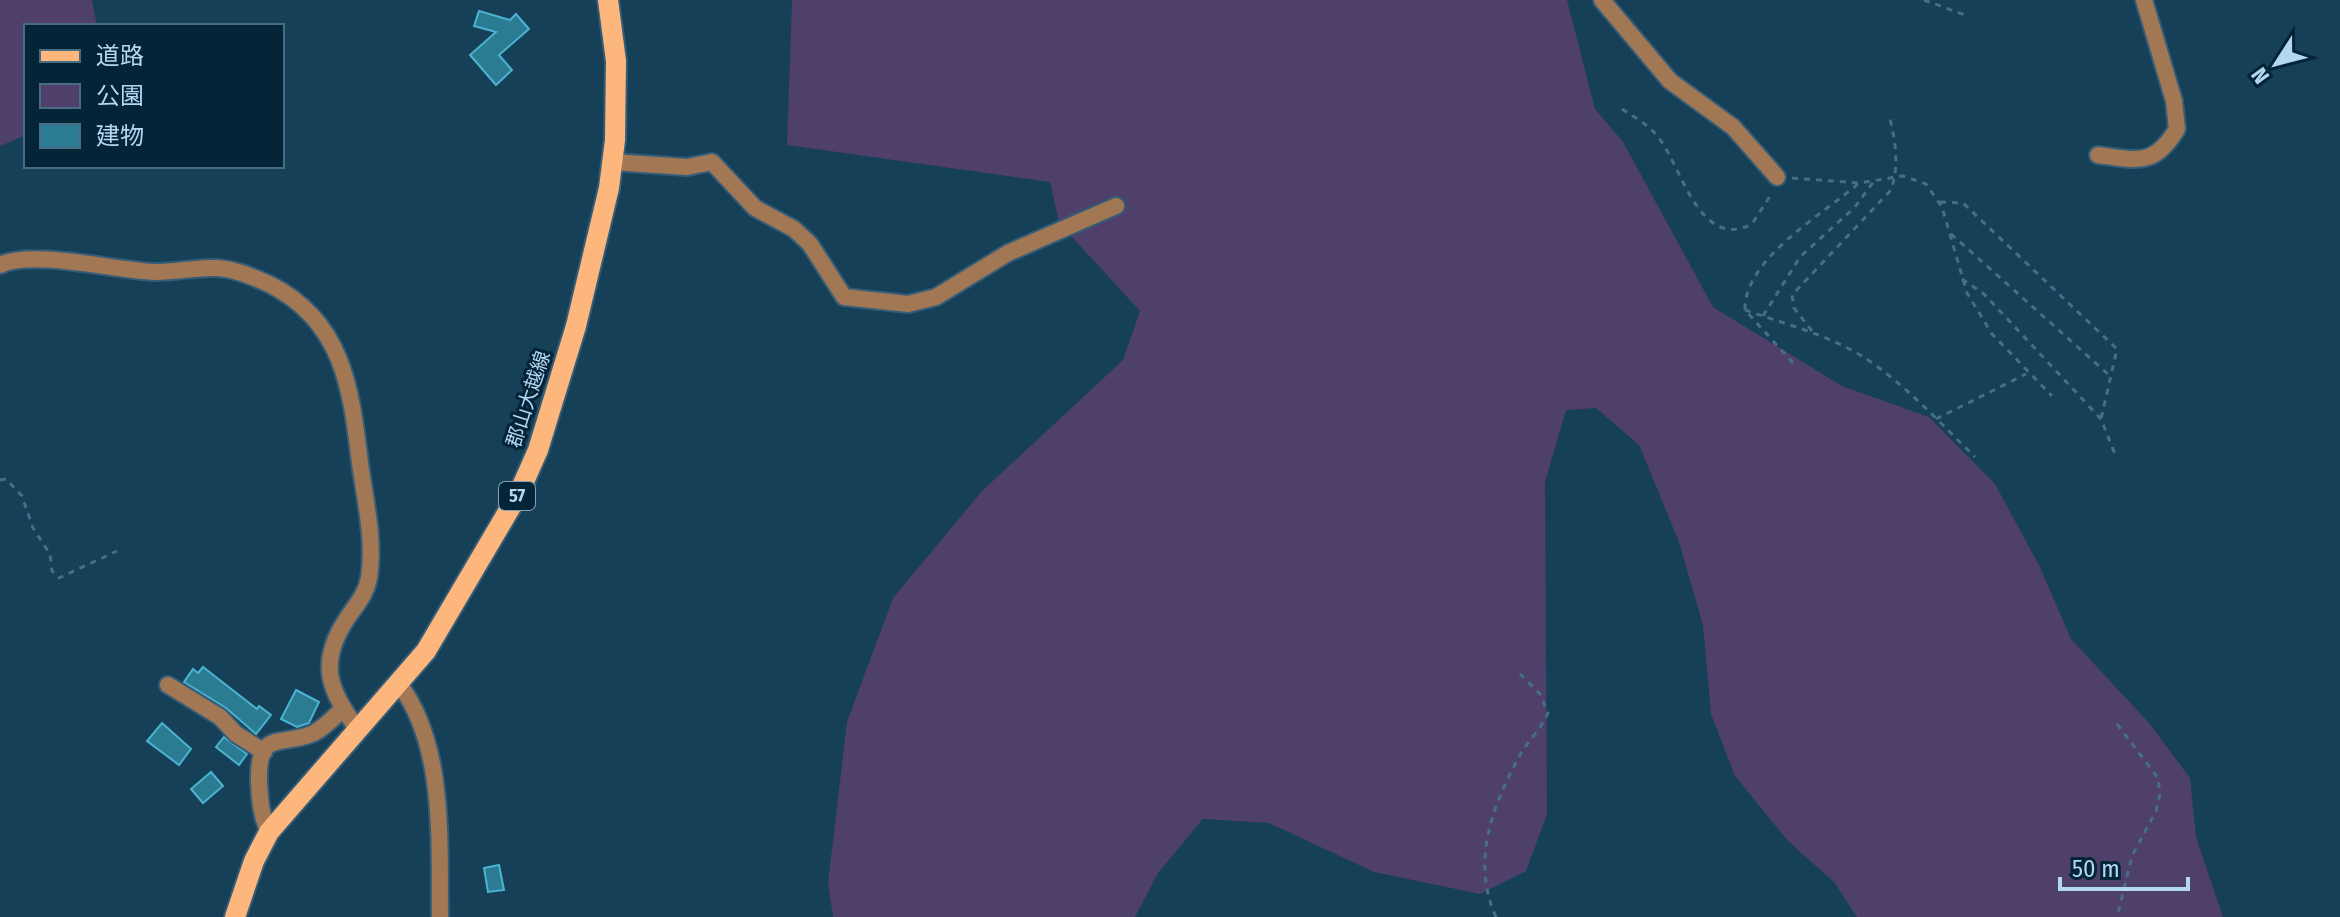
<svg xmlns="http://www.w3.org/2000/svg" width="2340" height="917" font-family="'Fira Sans Condensed','Noto Sans JP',sans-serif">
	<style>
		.green { fill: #4f3f6b }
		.building { fill: #2b7c92; stroke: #4bb3d1; stroke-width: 2 }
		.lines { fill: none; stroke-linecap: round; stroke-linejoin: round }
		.minor-casing { stroke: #365d77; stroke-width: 20 }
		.primary-casing { stroke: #365d77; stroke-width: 24 }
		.path { stroke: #476e87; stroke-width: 3; stroke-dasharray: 6 6; stroke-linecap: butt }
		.minor { stroke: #a27754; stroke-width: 16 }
		.primary { stroke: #fdb67c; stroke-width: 20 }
		.labels { text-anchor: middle; stroke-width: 6; stroke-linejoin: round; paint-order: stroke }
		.shield { fill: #042438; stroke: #7fa1ba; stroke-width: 2 }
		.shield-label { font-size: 18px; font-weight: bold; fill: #b4d7f1 }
		.street-label { font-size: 20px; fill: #b4d7f1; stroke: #042438 }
	</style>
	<rect width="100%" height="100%" fill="#163f58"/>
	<!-- green -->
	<path class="green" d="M0 0H92L97 26H26V135L0 146Z
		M792 0H1567L1595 109 1623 142 1713 307 1842 386 1929 417 1995 484 2040 567 2071 639 2150 724 2190 778 2196 837 2223 917H1857L1834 882 1788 841 1735 776 1711 714 1703 625 1679 542 1639 445 1596 408 1566 410 1545 482 1547 814 1526 871 1480 894 1374 872 1269 823 1203 819 1158 873 1135 917H833L828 883 847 722 893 598 982 491 1123 360 1140 311 1059 223 1050 182 787 145Z"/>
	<!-- building -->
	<path class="building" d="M479 11 510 20 516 14 529 29 499 55 512 70 496 85 470 55 496 32 474 26Z
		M203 667 257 709 259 706 271 715 256 734 226 708 184 682 193 669 198 673Z
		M296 690 319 702 309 723 297 727 281 719Z
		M162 723 191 749 179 765 147 741Z
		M224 737 247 754 239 765 216 747Z
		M211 772 223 786 203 803 191 789Z
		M499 865 504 890 488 892 484 868Z"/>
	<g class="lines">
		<!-- minor casing -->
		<g class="minor-casing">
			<path id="minor" d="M1602 0 1670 81 1733 127 1777 177
				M2098 155C2138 160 2154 167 2177 129L2174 101 2144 0
				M612 162 687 167 712 162 755 208 794 229 810 244 844 297 908 304 936 297 1008 253 1116 206
				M0 265C31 249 118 271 156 272 177 272 197 267 217 268 235 269 253 277 269 284 343 321 351 388 360 463 365 500 375 541 369 578 366 595 355 606 346 620 317 665 330 691 358 730
				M399 684C446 746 439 843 440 917
				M168 685 220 717 236 734 264 752
				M269 832C261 816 260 801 259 783 257 727 281 748 314 733 325 727 334 717 343 709"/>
		</g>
		<!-- primary casing -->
		<g class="primary-casing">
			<path id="primary" d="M235 917 254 861 269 832 426 651 519 493 538 450 576 326 609 188 615 140 616 61 608 0"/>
		</g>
		<!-- path -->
		<path class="path" d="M1924 0 1965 15
			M1622 109C1636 118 1651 126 1661 141 1682 170 1701 251 1752 224L1772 193
			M1792 178 1859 183 1903 176 1926 184 1942 207 1967 293 1992 334 2052 396
			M1940 202 1963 203 2117 349 2101 419
			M1951 234 2109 375
			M1962 279 1984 294 2101 419 2115 454
			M1745 310C1785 324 1829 335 1865 358 1906 385 1940 423 1975 457
			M1763 316 1800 257 1855 207 1874 181
			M1812 331 1794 308 1792 295 1891 190C1899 167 1896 143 1890 119
			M1793 363 1745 310C1744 258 1824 214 1859 183
			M1936 419 2026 374
			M0 480 6 479 22 496 33 528 50 554 52 571 59 578 117 551
			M2117 724 2158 778 2160 794 2156 811 2132 856 2117 917
			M1496 917C1471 862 1492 806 1520 755 1528 741 1541 729 1548 713L1540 694 1518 672"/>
		<!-- minor -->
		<use href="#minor" class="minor"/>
		<!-- primary -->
		<use href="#primary" class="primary"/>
	</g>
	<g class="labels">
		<!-- shield labels -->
		<rect class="shield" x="499" y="482" width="36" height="28" rx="6"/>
		<g class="shield-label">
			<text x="517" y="502">57</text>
		</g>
		<!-- street labels -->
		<g class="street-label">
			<text transform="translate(528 399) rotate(-72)" y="7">郡山大越線</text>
		</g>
	</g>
	<!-- legend -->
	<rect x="24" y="24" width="260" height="144" fill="#042438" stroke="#4a6c82" stroke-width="2"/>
	<rect x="40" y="50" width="40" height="12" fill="#fdb67c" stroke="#4a6c82" stroke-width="2"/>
	<text x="96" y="64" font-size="24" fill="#b4d7f1">道路</text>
	<rect x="40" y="84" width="40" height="24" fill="#4f3f6b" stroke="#4a6c82" stroke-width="2"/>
	<text x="96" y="104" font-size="24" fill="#b4d7f1">公園</text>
	<rect x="40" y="124" width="40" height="24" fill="#2b7c92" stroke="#4a6c82" stroke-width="2"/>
	<text x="96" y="144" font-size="24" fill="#b4d7f1">建物</text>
	<!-- north arrow -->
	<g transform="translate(2276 64) rotate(234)" stroke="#042438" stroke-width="6" paint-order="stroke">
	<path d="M0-6L14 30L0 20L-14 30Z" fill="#b4d7f1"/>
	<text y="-12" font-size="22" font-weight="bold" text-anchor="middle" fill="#b4d7f1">N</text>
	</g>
	<!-- scale -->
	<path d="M2060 877v12h128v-12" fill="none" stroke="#b4d7f1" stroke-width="4"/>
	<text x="2072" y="877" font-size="24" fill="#b4d7f1" stroke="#042438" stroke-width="6" paint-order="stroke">50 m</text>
</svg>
